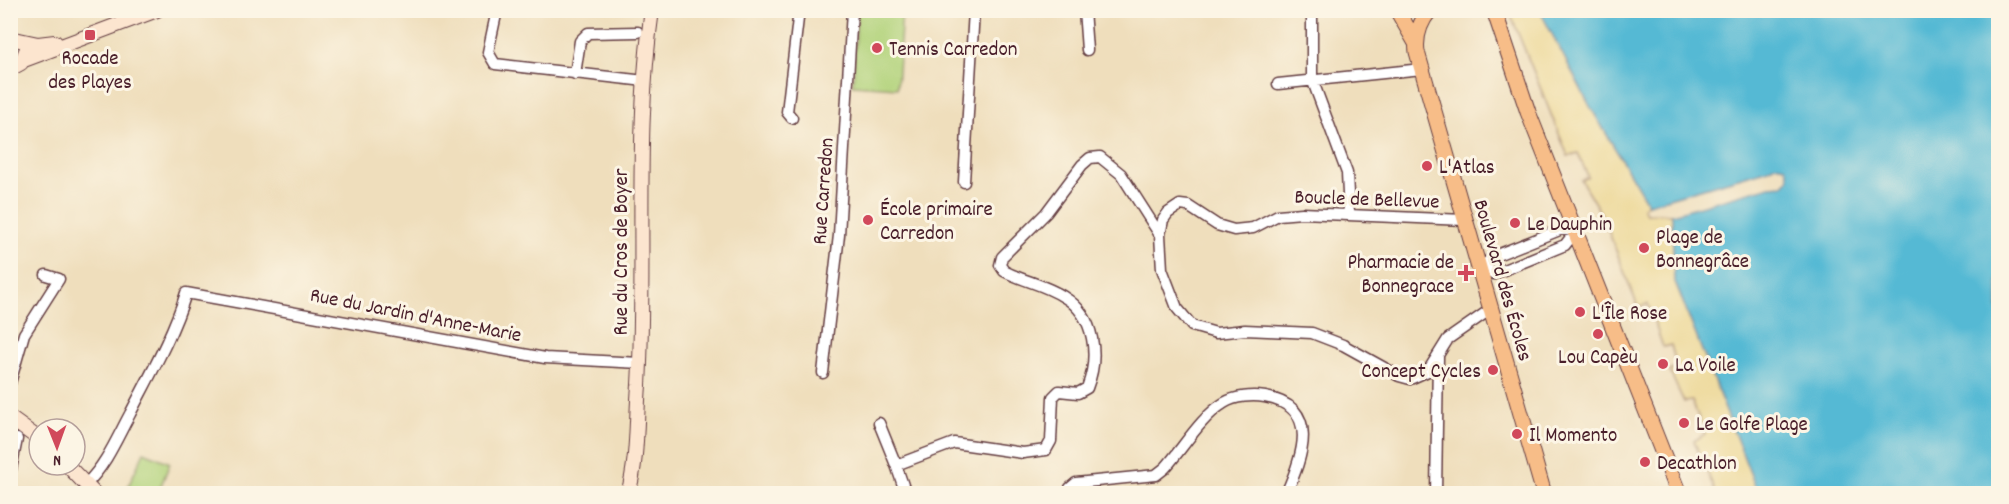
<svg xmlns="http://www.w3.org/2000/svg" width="2009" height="504" font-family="Dekko,sans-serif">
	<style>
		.green { fill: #b2d37b; stroke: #7e7953; stroke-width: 1.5 }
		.sand { fill: #eeda9e; stroke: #9c7c64; stroke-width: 1.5 }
		.water { fill: #55b9d4; stroke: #506c80; stroke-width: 1.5 }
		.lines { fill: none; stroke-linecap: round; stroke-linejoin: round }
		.street-casing { stroke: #633c41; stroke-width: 13 }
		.secondary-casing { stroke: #633c41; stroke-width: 16 }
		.primary-casing { stroke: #633c41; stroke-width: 17 }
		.street { stroke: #fff; stroke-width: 10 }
		.secondary { stroke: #fce5cf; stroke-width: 14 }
		.primary { stroke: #f7bd88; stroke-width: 15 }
		.poi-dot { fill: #d1495b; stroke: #fcf5e5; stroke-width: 2 }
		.labels { text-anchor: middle; stroke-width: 6; stroke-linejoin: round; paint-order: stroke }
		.poi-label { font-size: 21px; fill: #4a1f2b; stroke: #fcf5e5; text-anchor: start }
		.street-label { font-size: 21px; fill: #4a1f2b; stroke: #fcf5e5 }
	</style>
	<rect width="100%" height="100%" fill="#fcf5e5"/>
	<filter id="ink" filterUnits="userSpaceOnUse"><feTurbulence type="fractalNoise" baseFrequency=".0167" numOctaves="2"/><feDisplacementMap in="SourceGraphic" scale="12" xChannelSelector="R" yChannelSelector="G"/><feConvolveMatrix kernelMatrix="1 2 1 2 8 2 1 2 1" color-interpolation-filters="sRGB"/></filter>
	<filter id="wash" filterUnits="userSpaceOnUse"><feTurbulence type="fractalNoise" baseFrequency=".008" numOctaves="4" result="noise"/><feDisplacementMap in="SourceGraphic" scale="24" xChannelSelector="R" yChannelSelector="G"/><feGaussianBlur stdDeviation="1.35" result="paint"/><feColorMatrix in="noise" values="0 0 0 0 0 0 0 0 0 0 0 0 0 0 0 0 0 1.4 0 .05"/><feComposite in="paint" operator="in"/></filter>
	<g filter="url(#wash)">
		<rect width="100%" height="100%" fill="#efdebc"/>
		<!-- green -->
		<path class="green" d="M857 11H902L897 88 853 85Z
			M144 452 170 463 158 493H125Z"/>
		<!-- sand -->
		<path class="sand" d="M1509 11H1540L1591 108 1648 204 1643 207 1646 213 1672 214 1674 279 1758 493H1716L1694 441 1705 434 1692 401 1684 402 1669 370 1677 367 1671 345 1663 347 1648 304 1638 307 1603 217 1581 180 1588 177 1578 153 1568 156Z"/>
		<!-- water -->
		<path class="water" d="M1540 11H1998V493H1758L1674 279 1672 214 1770 186 1783 185 1789 178 1786 167 1775 165 1766 170 1648 204 1591 108Z"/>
	</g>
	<g filter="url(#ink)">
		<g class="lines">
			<!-- street casing -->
			<g class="street-casing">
				<path id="street" d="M497 10 488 52 495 64 645 81
					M1084 10 1087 50
					M1312 10V79L1347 173 1349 215
					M575 74 580 41 588 33 638 32
					M1278 84 1422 69
					M792 118 787 112 799 10
					M964 182 974 10
					M1464 220 1302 213 1278 215 1253 228 1234 230 1217 225 1188 206 1180 205 1168 213 1163 220 1160 235 1162 269 1177 308 1192 326 1216 333 1245 330 1312 333 1343 345 1399 376 1410 379 1428 371 1448 339 1491 309
					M1562 229 1575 232 1565 245 1494 274 1487 269V263L1492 257Z
					M823 373 839 235 852 10
					M10 383 24 334 59 279 46 275
					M879 423 896 465
					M10 474 17 439
					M86 484C106 465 117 438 130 414 150 375 173 335 186 293L545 358 640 363
					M906 494 896 465 954 443 1023 453 1046 450 1051 441 1053 397 1059 391 1078 393 1087 388C1099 358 1096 316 1064 297 1046 285 1023 281 1004 271L1000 265 1002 257 1046 213 1082 165 1090 158 1100 157 1121 174 1160 235
					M1069 494 1070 488 1076 483 1156 475 1165 468C1183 448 1201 417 1224 403 1235 396 1253 395 1265 397 1322 407 1302 458 1286 494
					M1436 494 1438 356"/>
			</g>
			<!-- secondary casing -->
			<g class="secondary-casing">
				<path id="secondary" d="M1423 10H1442
					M10 38 38 44 55 42
					M24 60 157 10
					M10 69 21 63 26 51
					M10 418 39 439
					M67 465 95 494
					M628 494C638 459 636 421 639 385 646 260 634 134 652 10"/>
			</g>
			<!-- primary casing -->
			<g class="primary-casing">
				<path id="primary" d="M1397 10 1416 43
					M1430 10C1420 22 1415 37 1417 52L1544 494
					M1494 10 1528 112 1679 494"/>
			</g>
			<!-- street -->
			<use href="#street" class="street"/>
			<!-- secondary -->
			<use href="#secondary" class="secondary"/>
			<!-- primary -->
			<use href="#primary" class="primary"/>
		</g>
	</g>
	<!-- markers -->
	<g class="poi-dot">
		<rect x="84" y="29" width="12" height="12" rx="3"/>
		<circle cx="877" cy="48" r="6"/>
		<circle cx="1427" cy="166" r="6"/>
		<circle cx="868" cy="220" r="6"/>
		<circle cx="1515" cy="223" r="6"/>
		<circle cx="1644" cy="248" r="6"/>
		<path d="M1463 264h6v6h6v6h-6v6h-6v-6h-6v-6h6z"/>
		<circle cx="1580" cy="312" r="6"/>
		<circle cx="1598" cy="334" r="6"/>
		<circle cx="1663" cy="364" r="6"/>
		<circle cx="1493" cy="370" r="6"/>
		<circle cx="1684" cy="423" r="6"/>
		<circle cx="1517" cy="434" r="6"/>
		<circle cx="1645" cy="462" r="6"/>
	</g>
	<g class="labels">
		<!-- poi labels -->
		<g class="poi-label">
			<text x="889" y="55">Tennis Carredon</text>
			<text x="90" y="64" text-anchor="middle">Rocade<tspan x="90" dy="24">des Playes</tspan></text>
			<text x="1439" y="173">L'Atlas</text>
			<text x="880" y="215">École primaire<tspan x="880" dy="24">Carredon</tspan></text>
			<text x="1527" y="230">Le Dauphin</text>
			<text x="1656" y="243">Plage de<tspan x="1656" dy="24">Bonnegrâce</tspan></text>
			<text x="1454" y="268" text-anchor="end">Pharmacie de<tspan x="1454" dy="24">Bonnegrace</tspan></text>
			<text x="1592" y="319">L'Île Rose</text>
			<text x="1598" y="363" text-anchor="middle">Lou Capèu</text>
			<text x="1675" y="371">La Voile</text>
			<text x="1481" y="377" text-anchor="end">Concept Cycles</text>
			<text x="1696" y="430">Le Golfe Plage</text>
			<text x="1529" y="441">Il Momento</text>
			<text x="1657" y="469">Decathlon</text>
		</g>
		<!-- street labels -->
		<g class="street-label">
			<text transform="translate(822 191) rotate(-86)" y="7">Rue Carredon</text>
			<text transform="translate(1367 198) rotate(2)" y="7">Boucle de Bellevue</text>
			<text transform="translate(620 252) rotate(-90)" y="7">Rue du Cros de Boyer</text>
			<text transform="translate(1504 280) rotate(74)" y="7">Boulevard des Écoles</text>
			<text transform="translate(416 314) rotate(11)" y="7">Rue du Jardin d'Anne-Marie</text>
		</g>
	</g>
	<!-- margin -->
	<rect width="2009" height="504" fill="none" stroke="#fcf5e5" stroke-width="36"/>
	<!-- north arrow -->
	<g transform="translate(57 447) rotate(179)"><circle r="28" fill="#fcf5e5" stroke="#b59f9b" stroke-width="1.5"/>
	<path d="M0-4.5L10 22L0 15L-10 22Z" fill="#d1495b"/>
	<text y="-9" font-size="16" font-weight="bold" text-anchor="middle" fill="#4a1f2b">N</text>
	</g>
</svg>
